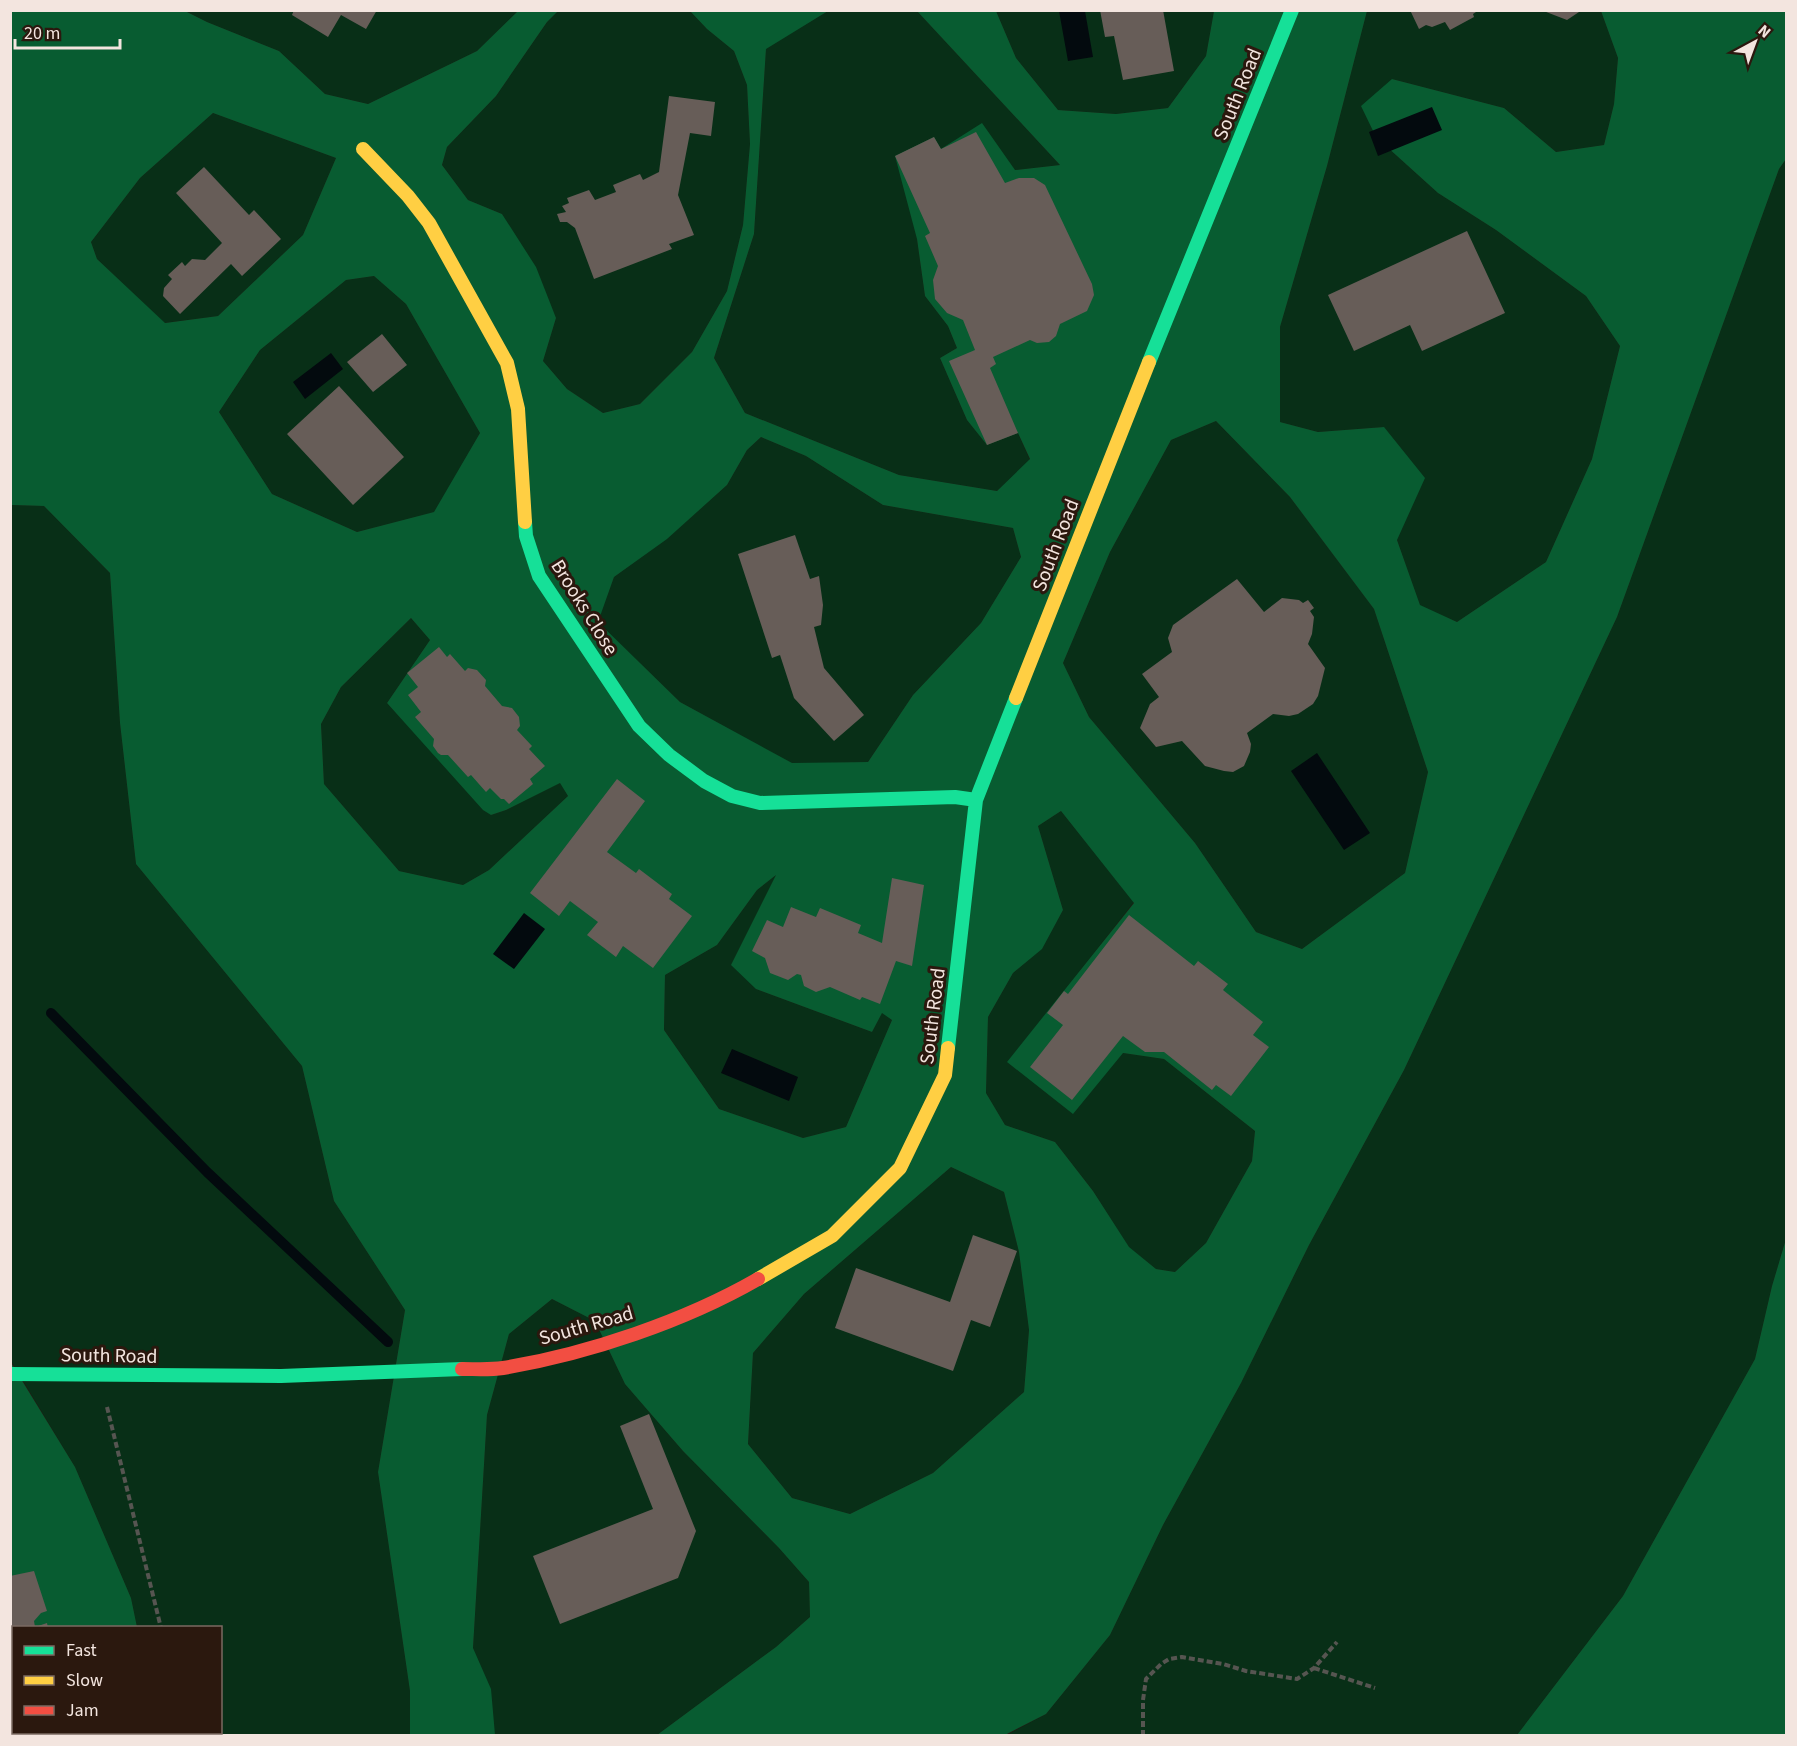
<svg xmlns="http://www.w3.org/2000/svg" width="1797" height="1746" font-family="'Source Sans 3',sans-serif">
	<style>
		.green { fill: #082f17 }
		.forest { fill: #085c31; fill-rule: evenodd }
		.water { fill: #030a0e }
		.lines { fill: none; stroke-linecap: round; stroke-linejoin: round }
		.stream { stroke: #030a0e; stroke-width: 10 }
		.building { fill: #675d58 }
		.path { stroke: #565551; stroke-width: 4; stroke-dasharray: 6 3; stroke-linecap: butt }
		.fast { stroke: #16e098; stroke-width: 14 }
		.slow { stroke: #ffcf43; stroke-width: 14 }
		.jam { stroke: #f24e42; stroke-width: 14 }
		.labels { text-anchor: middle; stroke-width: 6; stroke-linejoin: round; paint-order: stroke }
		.street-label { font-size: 20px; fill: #f3e5df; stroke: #2b180e }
	</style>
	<rect width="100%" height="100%" fill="#251a14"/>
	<!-- green -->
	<path class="green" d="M185 11H518L477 51 368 104 325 94 279 51 207 22Z
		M558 11H690L707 29 734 51 747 85 750 144 743 225 727 291 692 352 640 404 603 413 567 389 543 361 556 318 502 214 468 200 442 165 447 147 496 96 547 22Z
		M828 11H917L1060 165 1015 170 917 239 925 296 948 326 957 348 940 358 967 420 987 445 1018 433 1030 460 997 491 899 475 745 413 714 358 754 234 766 48Z
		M996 11H1214L1206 56 1168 108 1116 114 1058 110 1016 58Z
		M1367 11H1601L1618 58 1614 104 1604 145 1556 152 1504 108 1392 79 1376 137 1438 193 1496 230 1586 296 1620 346 1592 459 1546 562 1457 622 1420 606 1397 540 1384 427 1318 432 1280 422V327L1327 166Z
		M213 113 336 158 303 235 218 316 164 323 97 259 91 242 140 178Z
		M1786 159V1239L1772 1286 1755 1359 1623 1596 1517 1735 1005 1736 1046 1714 1110 1635 1163 1525 1241 1383 1309 1245 1404 1070 1617 617 1779 169Z
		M374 276 406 304 480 433 435 512 357 532 272 494 219 412 260 350 346 280Z
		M1216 421 1290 497 1374 609 1428 772 1405 873 1302 949 1256 932 1195 843 1089 717 1063 663 1110 552 1171 440Z
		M761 437 806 456 883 505 1013 528 1021 557 981 623 913 695 868 762 792 764 680 702 597 622 614 577 667 538 727 485 747 450Z
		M11 505 44 506 110 573 120 723 136 864 302 1066 334 1201 405 1310 378 1472 410 1691V1735H158L157 1733 220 1732V1628L137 1627 131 1598 75 1467 11 1361Z
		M411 618 430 640 387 703 491 815 506 810 560 782 568 796 489 870 463 885 399 871 324 784 321 724 341 687Z
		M1061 811 1134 902 1047 1013 1123 1053 1164 1059 1255 1131 1252 1161 1206 1243 1175 1272 1156 1269 1129 1248 1093 1191 1055 1142 1005 1125 986 1093 988 1017 1013 973 1042 948 1063 910 1038 826Z
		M777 874 756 989 872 1032 882 1012 892 1020 846 1127 803 1138 719 1109 664 1030 665 975 717 945 757 890Z
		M951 1167 1004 1192 1019 1252 1029 1330 1024 1392 933 1473 850 1514 792 1498 748 1444 753 1353 804 1294Z
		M552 1299 595 1321 625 1384 683 1451 779 1548 809 1582 810 1617 776 1647 657 1735H495L493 1732 473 1648 487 1415 509 1334Z"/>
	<!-- forest -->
	<path class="forest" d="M11 11H185L207 22 279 51 325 94 368 104 477 51 518 11H558L547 22 496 96 447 147 442 165 468 200 502 214 536 267 556 318 543 361 567 389 603 413 640 404 692 352 727 291 743 225 750 144 747 85 734 51 707 29 690 11H828L766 49 754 234 714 358 745 413 899 475 997 491 1030 459 1018 433 987 445 967 420 940 358 957 348 948 326 925 296 917 239 895 156 934 137 941 149 982 123 1015 170 1060 165 917 11H996L1016 58 1058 110 1116 114 1168 108 1206 56 1214 11H1367L1327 166 1280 327V422L1318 432 1384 427 1425 478 1397 540 1420 605 1457 622 1546 562 1592 459 1620 346 1586 296 1496 230 1438 193 1376 137 1361 106 1392 79 1504 108 1556 152 1604 145 1614 104 1618 58 1601 11H1786V159L1779 169 1617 617 1404 1070 1309 1245 1241 1383 1163 1525 1110 1635 1046 1714 1005 1735H657L776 1647 810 1617 809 1582 779 1548 683 1451 625 1384 595 1321 552 1299 509 1334 487 1415 473 1648 491 1689 495 1735H410V1691L378 1472 405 1310 334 1201 302 1066 136 864 120 723 110 573 44 506 11 505ZM213 113 336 158 303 235 218 316 165 323 97 259 91 242 140 178ZM374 276 406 304 480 433 434 512 357 532 272 494 219 412 260 350 346 280ZM1216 421 1290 497 1374 609 1428 772 1405 873 1302 949 1256 932 1195 843 1089 717 1063 663 1110 552 1171 440ZM761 437 806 456 883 505 1013 528 1021 557 981 623 913 695 868 762 792 763 680 702 598 622 614 577 667 539 727 485 747 450ZM411 618 430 640 387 703 483 810 491 815 506 810 560 783 568 796 489 870 463 885 399 871 324 784 321 724 341 687ZM1061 811 1134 903 1007 1062 1073 1114 1123 1053 1164 1059 1255 1131 1252 1161 1206 1243 1175 1272 1156 1269 1129 1247 1093 1191 1055 1142 1005 1125 986 1093 988 1017 1013 973 1042 949 1063 910 1038 826ZM776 875 731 965 756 989 872 1032 882 1013 892 1020 846 1127 803 1138 719 1109 664 1030 665 975 717 945 757 890ZM951 1167 1004 1192 1019 1252 1029 1330 1024 1392 933 1473 850 1514 792 1498 748 1444 753 1353 804 1294Z
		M1786 1239V1735H1517L1623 1596 1755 1359 1772 1286Z
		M10 1361 75 1467 131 1598 137 1627 14 1628V1732H157L158 1735H11Z"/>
	<!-- water -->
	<path class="water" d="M1059 11H1085L1093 57 1068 61Z
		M1432 107 1442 130 1378 156 1369 132Z
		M331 353 343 369 305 399 293 382Z
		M1317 753 1370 833 1344 850 1291 771Z
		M524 913 545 929 514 969 493 954Z
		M732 1049 798 1077 789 1101 721 1073Z"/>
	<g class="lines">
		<!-- stream -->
		<path class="stream" d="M51 1013 207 1172 388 1342"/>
	</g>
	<!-- building -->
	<path class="building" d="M294 10H377L366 29 341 15 328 37 292 15Z
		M1100 10H1163L1174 71 1123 80 1114 36 1105 37Z
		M1410 10H1479L1473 14 1474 17 1450 30 1445 22 1432 27 1426 25 1419 29Z
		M1541 10H1582L1567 20Z
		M669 96 715 102 711 136 690 133 678 195 694 235 669 244 672 249 594 279 575 228 567 222H560L557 214 566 212 562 206 569 203 567 198 589 190 595 200 616 192 613 185 640 174 643 180 659 172Z
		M976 132 1005 183 1019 178H1034L1045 185 1092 284 1094 295 1087 311 1060 324 1056 336 1049 342 1037 343 1030 340 993 357 996 364 990 368 1018 433 987 445 949 361 975 350 963 320 947 313 935 299 933 280 938 266 925 236 930 233 895 156 934 137 941 149Z
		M204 167 249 215 254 210 281 239 242 276 231 264 180 314 163 296 164 288 172 279 168 275 182 262 185 266 192 259 205 260 222 243 176 193Z
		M1467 231 1505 313 1422 351 1410 325 1354 351 1328 295Z
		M382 334 407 365 373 392 347 362Z
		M339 386 404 457 353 505 287 434Z
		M795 535 810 579 819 576 823 605 821 625 814 627 824 668 864 715 834 741 794 698 780 655 772 658 738 554Z
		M1237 579 1264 612 1282 598 1299 600 1303 603 1308 600 1314 608 1310 611 1314 617 1312 634 1308 644 1325 668 1318 696 1313 704 1298 714 1289 716 1273 714 1247 733 1251 744 1250 752 1244 766 1233 772 1224 771 1205 766 1182 741 1156 747 1140 728 1150 704 1159 697 1142 674 1172 652 1168 638 1173 625Z
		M439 647 447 657 450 654 465 671 468 668 477 670 486 680 485 686 502 706 512 708 519 717 520 726 517 730 532 746 529 749 545 766 530 779 533 784 509 804 504 799H501L490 788 486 792 471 775 468 777 448 755H441L438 753 433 746 434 739 415 717 421 712 408 695 418 687 407 673Z
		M617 779 645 801 607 852 636 873 639 869 672 894 669 899 692 916 653 968 623 946 616 957 587 935 598 922 570 901 559 916 530 893Z
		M892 878 924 885 912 966 896 961 880 1004 862 997 860 1000 830 987 816 992 804 986 801 975 797 974 788 980 770 973 765 958 752 951 767 920 783 927 791 907 816 917 820 908 861 925 858 933 882 943Z
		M1129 915 1194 966 1198 961 1228 984 1223 990 1263 1022 1253 1035 1269 1047 1231 1096 1216 1085 1212 1090 1164 1052H1145L1123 1036 1072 1100 1030 1067 1063 1025 1047 1013 1064 991 1068 994Z
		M973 1235 1017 1251 990 1327 971 1320 953 1371 835 1328 856 1268 950 1302Z
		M649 1414 696 1531 678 1578 560 1624 533 1556 653 1509 620 1426Z
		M34 1571 47 1611 41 1613 34 1621 35 1627 47 1623 48 1628H14V1688L10 1686V1576Z"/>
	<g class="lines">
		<!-- path -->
		<path class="path" d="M107 1407 161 1628
			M1314 1668 1375 1688
			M187 1732 188 1736
			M1143 1736V1700L1146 1679 1161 1664 1169 1659 1182 1657 1223 1664 1246 1671 1297 1679 1314 1668 1337 1642"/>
		<!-- fast -->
		<path class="fast" d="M1149 362 1292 10
			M525 522 526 536 539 576 639 726 669 755 704 781 732 796 760 803 955 797 976 800
			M948 1048 976 800 1016 698
			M10 1374 281 1376 462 1369"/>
		<!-- slow -->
		<path class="slow" d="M363 149 408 196 429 223 507 363 518 409 525 522
			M1016 698 1149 362
			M758 1279 832 1236 900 1168 945 1075 948 1048"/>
		<!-- jam -->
		<path class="jam" d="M462 1369C476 1369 490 1370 503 1368 588 1354 685 1321 758 1279"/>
	</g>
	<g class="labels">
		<!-- street labels -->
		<g class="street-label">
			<text transform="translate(1237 94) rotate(-68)" y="7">South Road</text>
			<text transform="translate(1055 545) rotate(-69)" y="7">South Road</text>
			<text transform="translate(585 607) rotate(58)" y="7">Brooks Close</text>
			<text transform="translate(932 1016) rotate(-83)" y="7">South Road</text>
			<text transform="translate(586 1325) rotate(-16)" y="7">South Road</text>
			<text transform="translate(109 1355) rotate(1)" y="7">South Road</text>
		</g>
	</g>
	<!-- border -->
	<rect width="1797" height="1746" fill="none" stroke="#f3e5df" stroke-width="24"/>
	<!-- legend -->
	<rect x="12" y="1626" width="210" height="108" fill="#2b180e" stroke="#7b6a62" stroke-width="1.5"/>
	<rect x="24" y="1646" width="30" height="9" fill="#16e098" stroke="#7b6a62" stroke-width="1.5"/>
	<text x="66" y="1656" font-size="18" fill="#f3e5df">Fast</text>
	<rect x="24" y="1676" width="30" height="9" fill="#ffcf43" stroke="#7b6a62" stroke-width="1.5"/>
	<text x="66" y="1686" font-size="18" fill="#f3e5df">Slow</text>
	<rect x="24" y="1706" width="30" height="9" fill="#f24e42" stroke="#7b6a62" stroke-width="1.5"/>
	<text x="66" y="1716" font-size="18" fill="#f3e5df">Jam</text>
	<!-- north arrow -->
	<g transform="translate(1755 42) rotate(41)" stroke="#2b180e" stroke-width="4.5" paint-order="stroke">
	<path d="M0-4.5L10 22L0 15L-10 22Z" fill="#f3e5df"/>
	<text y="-9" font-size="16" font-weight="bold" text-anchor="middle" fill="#f3e5df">N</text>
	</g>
	<!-- scale -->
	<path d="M15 39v9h105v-9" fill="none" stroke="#f3e5df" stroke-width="3"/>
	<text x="24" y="39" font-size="18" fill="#f3e5df" stroke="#2b180e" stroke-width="4.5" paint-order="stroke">20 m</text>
</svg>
